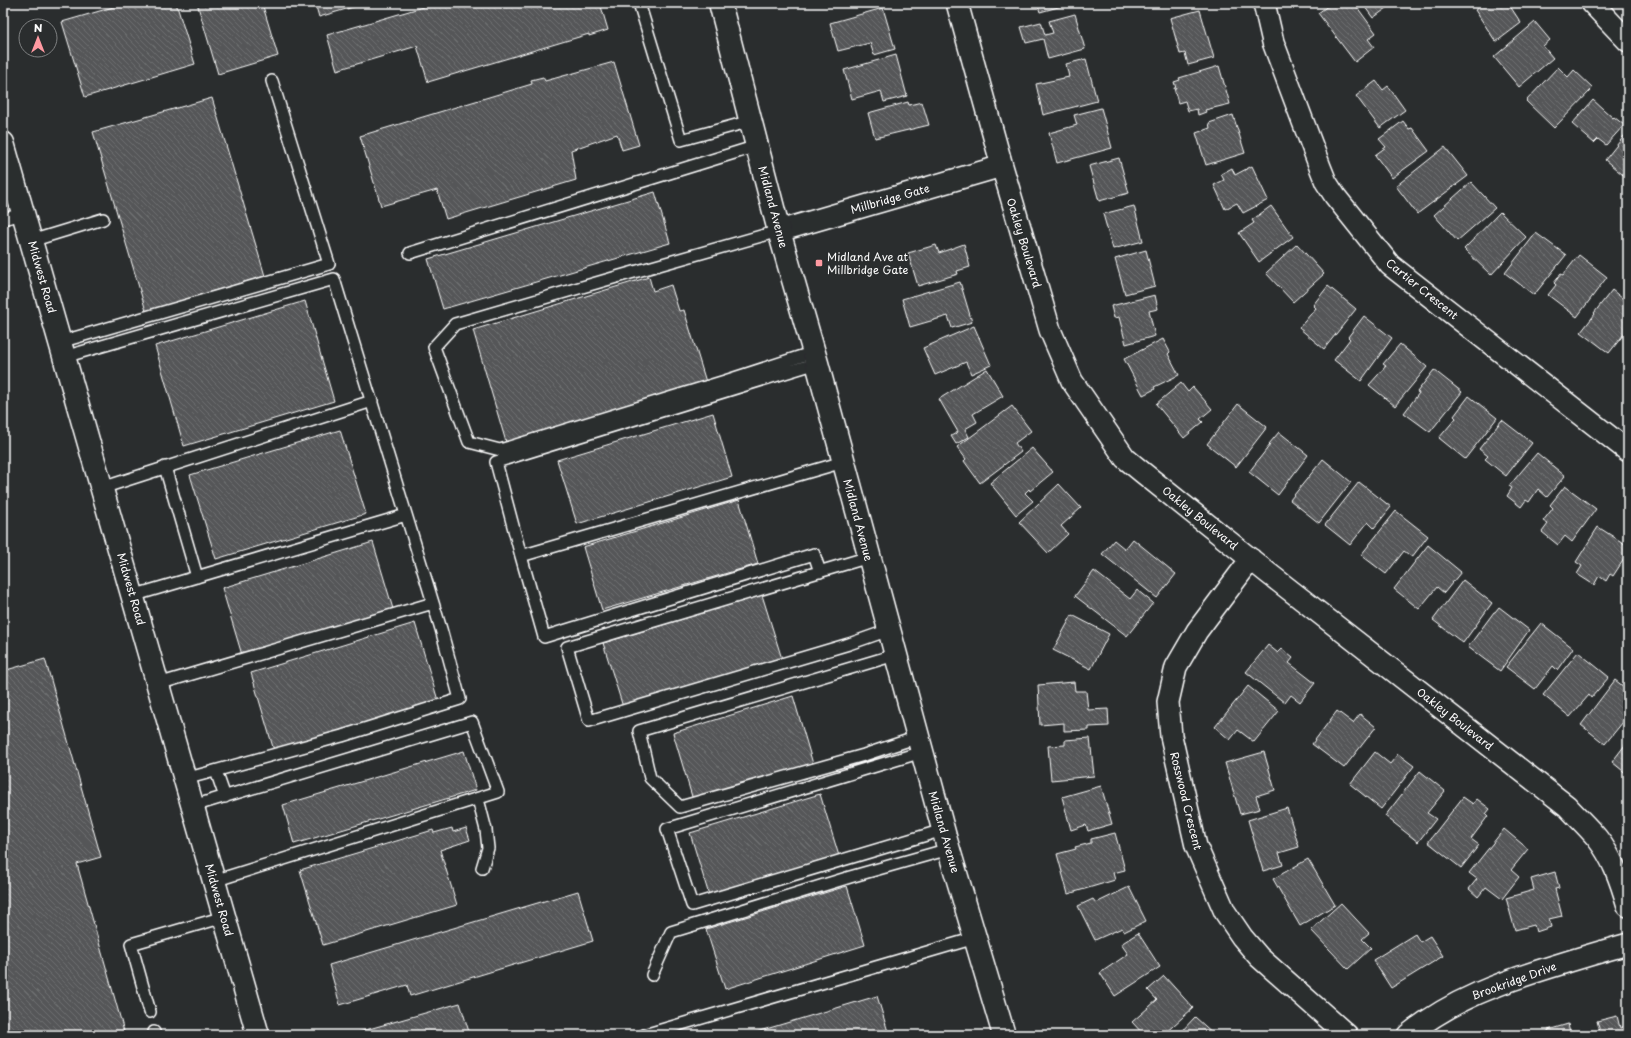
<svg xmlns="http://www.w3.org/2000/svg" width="1631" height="1038" font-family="'Playpen Sans',sans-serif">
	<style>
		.building { fill: url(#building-back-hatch); stroke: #fff }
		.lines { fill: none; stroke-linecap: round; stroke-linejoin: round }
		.service-casing { stroke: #fff; stroke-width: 14 }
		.minor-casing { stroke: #fff; stroke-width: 24 }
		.tertiary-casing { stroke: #fff; stroke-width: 25 }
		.secondary-casing { stroke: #fff; stroke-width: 25 }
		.service { stroke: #2a2d2e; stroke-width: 11 }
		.minor { stroke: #2a2d2e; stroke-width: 21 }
		.tertiary { stroke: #2a2d2e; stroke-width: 22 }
		.secondary { stroke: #2a2d2e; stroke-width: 22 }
		.poi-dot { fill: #ff9aa2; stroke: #2a2d2e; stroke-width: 1.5 }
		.labels { text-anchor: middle; stroke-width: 3; stroke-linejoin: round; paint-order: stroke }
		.street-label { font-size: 11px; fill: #fff; stroke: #2a2d2e }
		.poi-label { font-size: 11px; fill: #fff; stroke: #2a2d2e; text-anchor: start }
	</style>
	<defs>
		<pattern id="building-back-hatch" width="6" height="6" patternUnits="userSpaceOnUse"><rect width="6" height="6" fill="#555758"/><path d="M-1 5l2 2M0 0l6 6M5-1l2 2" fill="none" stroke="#6e7071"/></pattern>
	</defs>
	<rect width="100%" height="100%" fill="#2a2d2e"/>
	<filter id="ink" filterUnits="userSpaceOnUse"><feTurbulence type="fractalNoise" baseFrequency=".025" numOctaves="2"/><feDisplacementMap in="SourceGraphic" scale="8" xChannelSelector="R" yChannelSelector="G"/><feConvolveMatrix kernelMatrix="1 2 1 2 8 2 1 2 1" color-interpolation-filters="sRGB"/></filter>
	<g filter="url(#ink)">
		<!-- building -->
		<path class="building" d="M127 3H176L195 64 85 97 62 22Z
			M197 3H262L278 56 218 74Z
			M315 3H367L319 17Z
			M433 3H600L608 30 589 36V34L428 82 417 46 337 70 327 35 433 4Z
			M1037 3H1073L1040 12Z
			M1332 3H1354L1376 33 1368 39 1374 47 1355 62 1318 13Z
			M1362 3H1394L1373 18Z
			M1482 3H1508L1521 23 1496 42 1475 10 1478 8 1476 7Z
			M883 8 895 49 874 55 870 43 838 51 830 23Z
			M1200 10 1214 58 1188 65 1185 53 1180 54 1170 18Z
			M1075 14 1085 49 1048 59 1043 39 1026 43 1021 27 1041 22 1045 35 1053 33 1049 21Z
			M1535 22 1550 40 1543 46 1553 58 1519 87 1494 57Z
			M896 55 907 96 884 102 881 91 852 99 844 70Z
			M1086 59 1097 101 1043 115 1036 84 1069 77 1066 64Z
			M614 62 639 145 622 150 617 134 571 150 576 180 446 219 437 190 381 206 360 136 532 84 531 80 543 77 545 81Z
			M1219 66 1230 104 1205 110 1206 112 1198 115 1197 109 1188 111 1185 101 1178 103 1174 88H1176L1174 82 1180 80 1179 78Z
			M1558 67 1568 77 1574 70 1593 88 1554 128 1526 101Z
			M1376 81 1383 90 1388 86 1405 110 1380 128 1356 96Z
			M212 98 265 276 146 311 93 132Z
			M1593 100 1613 118 1614 117 1624 125 1606 145 1598 139 1594 143 1572 124Z
			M908 102 909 105 922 102 929 125 875 138 868 113Z
			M1101 108 1112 148 1057 163 1049 133 1077 125 1074 115Z
			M1233 115 1245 153 1206 165 1196 133 1210 128 1209 123Z
			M1403 121 1409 129 1412 128 1429 151 1392 178 1375 155 1386 147 1379 139Z
			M1628 131V179L1605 160Z
			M1445 147 1468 176 1417 214 1396 186Z
			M1119 158 1129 193 1099 201 1089 166Z
			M1252 166 1268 200 1243 213 1237 203 1225 209 1214 185 1224 180 1221 174 1232 168 1235 175Z
			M1471 182 1495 208 1457 241 1434 215Z
			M655 192 670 243 443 309 428 259Z
			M1134 206 1143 241 1113 249 1103 214Z
			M1271 206 1293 237 1259 262 1239 233 1254 223 1252 220Z
			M1500 212 1526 237 1491 275 1464 249Z
			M1536 233 1566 255 1534 295 1505 273Z
			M964 244 970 267 957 271 958 274 918 286 908 253 936 245 939 253Z
			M1297 244 1324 274 1293 302 1266 273Z
			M1146 250 1155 286 1125 294 1115 259Z
			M1579 255 1607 277 1577 317 1548 295 1556 285 1554 283 1561 274 1563 275Z
			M649 277 653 291 671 285 679 311 684 310 706 382 506 442 473 330Z
			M960 282 972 322 952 328 948 316 910 327 902 299Z
			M1328 286 1356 309 1324 349 1299 328 1316 308 1313 305Z
			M1612 290 1628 303V329L1609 353 1581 332 1595 314 1594 313Z
			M1155 295 1158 309 1149 311 1155 336 1126 344 1119 317 1114 318 1111 306Z
			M305 301 334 401 184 446 155 346Z
			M1364 316 1392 338 1361 381 1334 360 1350 339 1348 337Z
			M974 326 991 365 971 374 966 362 935 375 923 348Z
			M1163 339 1170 352 1168 354 1179 375 1154 387 1155 389 1143 395 1124 359Z
			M1400 344 1427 367 1395 406 1369 385 1386 366 1383 364Z
			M987 369 1003 396 973 414 977 422 965 429 969 437 956 444 951 436 958 432 939 399Z
			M1434 370 1462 392 1430 432 1404 413 1419 393 1417 392Z
			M1181 383 1188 392 1193 387 1212 409 1200 419 1203 422 1184 438 1156 404Z
			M1469 396 1497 418 1465 459 1439 438 1456 418 1454 416Z
			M1238 404 1267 427 1236 467 1207 444Z
			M1012 406 1031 431 1015 443 1021 452 980 483 964 461 966 459 957 447Z
			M713 413 732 477 577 524 557 460Z
			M1502 420 1532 443 1506 476 1485 459 1488 456 1479 449Z
			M340 430 366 514 216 559 190 475Z
			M1279 432 1308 455 1278 495 1249 472 1270 445 1269 444Z
			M1032 448 1053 472 1030 491 1029 489 1025 493 1033 501 1016 515 990 483Z
			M1537 453 1565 476 1547 497 1538 489 1529 502 1526 500 1521 507 1507 496 1512 488 1509 486Z
			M1323 459 1351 482 1319 523 1290 500Z
			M1359 482 1391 507 1374 528 1368 522 1350 545 1325 525Z
			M1059 484 1081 508 1061 526 1068 534 1048 553 1019 522Z
			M1565 486 1596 509 1572 542 1565 536 1558 545 1542 532 1548 524 1543 521 1553 508 1550 505Z
			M739 500 758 564 602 610 583 547Z
			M1396 511 1428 536 1412 557 1404 551 1386 574 1361 555Z
			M1598 527 1628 546V553L1613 576 1610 574 1606 581 1599 576 1594 585 1577 574 1582 566 1576 562Z
			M1133 539 1176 574 1157 598 1102 554 1114 540 1125 549Z
			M373 542 393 609 242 655 222 588Z
			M1428 545 1461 572 1444 593 1437 587 1419 609 1394 589Z
			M1094 571 1130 599 1137 590 1153 603 1127 636 1075 596Z
			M1463 580 1492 603 1463 643 1433 620Z
			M762 595 782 659 623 707 603 643Z
			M1499 607 1529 630 1500 671 1468 647 1494 612H1495Z
			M1072 615 1109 634 1091 669 1053 650Z
			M415 623 439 704 275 754 251 673Z
			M1541 623 1573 648 1557 670 1553 666 1535 689 1506 667Z
			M1268 645 1278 653 1282 649 1293 658 1289 663 1315 683 1300 702 1291 695 1285 703 1246 672Z
			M1578 652 1609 677 1591 698 1589 695 1570 717 1543 695Z
			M45 659 101 857 77 864 125 1035H3V671Z
			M1615 680 1628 690V726L1623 722 1605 744 1581 725Z
			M1074 682 1075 691H1086L1088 710 1108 709 1109 726 1089 727V730L1064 731V723L1040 725 1038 685Z
			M1248 686 1279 711 1254 742 1238 730 1230 740 1215 727Z
			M793 696 813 764 693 800 673 733Z
			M1337 711 1353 723 1360 714 1376 727 1344 768 1312 744Z
			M1090 738 1094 776 1051 780 1048 746 1065 745V740Z
			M1628 741V775L1612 762Z
			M464 751 476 790 294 844 283 805Z
			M1264 752 1275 790 1256 796 1260 809 1240 814 1225 763Z
			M1375 752 1390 764 1398 754 1414 766 1381 809 1350 784Z
			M1420 771 1445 791 1427 813 1436 819 1418 842 1385 816Z
			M1101 786 1112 824 1088 831 1086 825 1071 830 1062 797Z
			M820 794 839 856 709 895 690 833Z
			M1463 797 1473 804 1477 799 1490 809 1486 814 1488 816 1471 839 1479 845 1461 868 1428 842Z
			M1287 808 1299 847 1279 853 1283 865 1263 871 1248 820Z
			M452 828 453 832 466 828 470 840 440 850 457 905 323 945 300 870 433 830 434 833Z
			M1504 829 1528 849 1511 870 1519 877 1502 899 1486 887 1478 897 1469 889 1477 879 1469 873Z
			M1115 833 1125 870 1113 873 1115 880 1068 894 1057 854 1076 849 1075 847 1091 843V839Z
			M1308 859 1335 905 1300 926 1273 879Z
			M1555 872 1559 888 1555 889 1562 916 1549 919 1551 927 1536 932 1534 925 1515 930 1506 898 1534 890 1531 879Z
			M847 886 865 945 725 989 706 929Z
			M1129 887 1146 921 1124 932 1122 928 1095 940 1078 906 1093 899 1096 903Z
			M578 891 593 941 410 996 407 985 340 1005 329 965Z
			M1341 903 1369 933 1362 939 1371 948 1348 969 1311 930Z
			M1138 933 1160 967 1115 996 1100 973 1128 954 1121 944Z
			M1415 934 1420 942 1430 936 1443 956 1391 988 1373 960Z
			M1164 976 1193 1008 1163 1035H1144L1132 1022 1157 1000 1148 990Z
			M877 996 889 1035H746Z
			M460 1003 470 1035H350L369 1029Z
			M1617 1016 1620 1028 1628 1025V1035H1601L1597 1021Z
			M1195 1017 1215 1035H1184L1181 1032Z
			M1568 1024 1571 1035H1549L1548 1030Z
			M1590 1031 1591 1035H1576Z"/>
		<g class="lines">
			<!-- service casing -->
			<g class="service-casing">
				<path id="service" d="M639 3 681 140 751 121
					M3 219 23 214
					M779 231 620 276 455 324 434 347 469 442 500 450 725 381 814 352
					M31 241 103 219
					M410 253 757 146
					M60 342 329 264 272 81
					M64 357 334 279 441 629 460 699 342 736 185 779
					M817 363 496 462 521 556 843 462
					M165 467 197 577
					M102 488 372 401
					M521 556 544 637 814 554 820 572
					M869 557 567 647 589 721 849 644 889 630
					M132 596 406 515
					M895 655 639 731 650 778 680 807 864 755 918 737
					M158 684 433 603
					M922 752 667 829 692 905 943 830
					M216 771 225 797
					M478 799 486 830 488 848 482 868
					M193 806 472 722 498 792 214 881
					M652 975 671 932 850 877 949 849
					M150 1012 131 944 224 917
					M154 1032 155 1035
					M644 1035 975 938"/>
			</g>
			<!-- minor casing -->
			<g class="minor-casing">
				<path id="minor" d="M957 3 1002 166 1050 330 1072 381 1125 458 1142 472 1268 573 1567 806C1577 817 1588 827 1597 838 1613 858 1621 882 1628 906
					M1264 3 1273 42 1320 167 1326 182 1335 196 1390 265 1628 451
					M1592 3 1628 41
					M779 231 1002 166
					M1251 559 1197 631 1176 667 1168 702 1171 736 1196 846 1225 912 1242 937 1259 957 1347 1035
					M1408 1035C1451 1000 1502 982 1554 966 1579 958 1603 951 1628 944"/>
			</g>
			<!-- tertiary casing -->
			<g class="tertiary-casing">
				<path id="tertiary" d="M3 143 258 1035"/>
			</g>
			<!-- secondary casing -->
			<g class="secondary-casing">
				<path id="secondary" d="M720 3 779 231 817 363 946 840 1004 1035"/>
			</g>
			<!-- service -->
			<use href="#service" class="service"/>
			<!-- minor -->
			<use href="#minor" class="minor"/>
			<!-- tertiary -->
			<use href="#tertiary" class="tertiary"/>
			<!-- secondary -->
			<use href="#secondary" class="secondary"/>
		</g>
	</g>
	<!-- markers -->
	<rect class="poi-dot" x="815" y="259" width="8" height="8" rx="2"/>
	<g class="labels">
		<!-- street labels -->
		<g class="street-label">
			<text transform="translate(890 199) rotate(-16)" y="4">Millbridge Gate</text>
			<text transform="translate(773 207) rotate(75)" y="4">Midland Avenue</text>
			<text transform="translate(1024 243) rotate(73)" y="4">Oakley Boulevard</text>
			<text transform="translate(42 277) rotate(74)" y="4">Midwest Road</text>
			<text transform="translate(1422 289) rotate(39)" y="4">Cartier Crescent</text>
			<text transform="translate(1200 518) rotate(39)" y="4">Oakley Boulevard</text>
			<text transform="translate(858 520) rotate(75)" y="4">Midland Avenue</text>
			<text transform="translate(131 589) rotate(74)" y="4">Midwest Road</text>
			<text transform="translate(1455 719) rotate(38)" y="4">Oakley Boulevard</text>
			<text transform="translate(1186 801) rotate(76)" y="4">Rosswood Crescent</text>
			<text transform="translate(944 832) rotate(74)" y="4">Midland Avenue</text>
			<text transform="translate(219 900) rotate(74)" y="4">Midwest Road</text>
			<text transform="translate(1514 981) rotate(-20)" y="4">Brookridge Drive</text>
		</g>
		<!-- poi labels -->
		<g class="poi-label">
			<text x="827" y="261">Midland Ave at<tspan x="827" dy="13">Millbridge Gate</tspan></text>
		</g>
	</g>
	<!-- margin -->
	<rect width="1631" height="1038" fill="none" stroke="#2a2d2e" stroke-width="16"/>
	<rect x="8" y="8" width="1615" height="1022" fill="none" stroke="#fff" stroke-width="1.5" filter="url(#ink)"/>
	<!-- north arrow -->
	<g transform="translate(38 38)"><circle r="19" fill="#2a2d2e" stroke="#7f8182"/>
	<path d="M0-3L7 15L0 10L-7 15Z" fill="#ff9aa2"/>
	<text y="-6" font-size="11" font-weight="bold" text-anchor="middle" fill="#ffffff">N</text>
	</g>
</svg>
